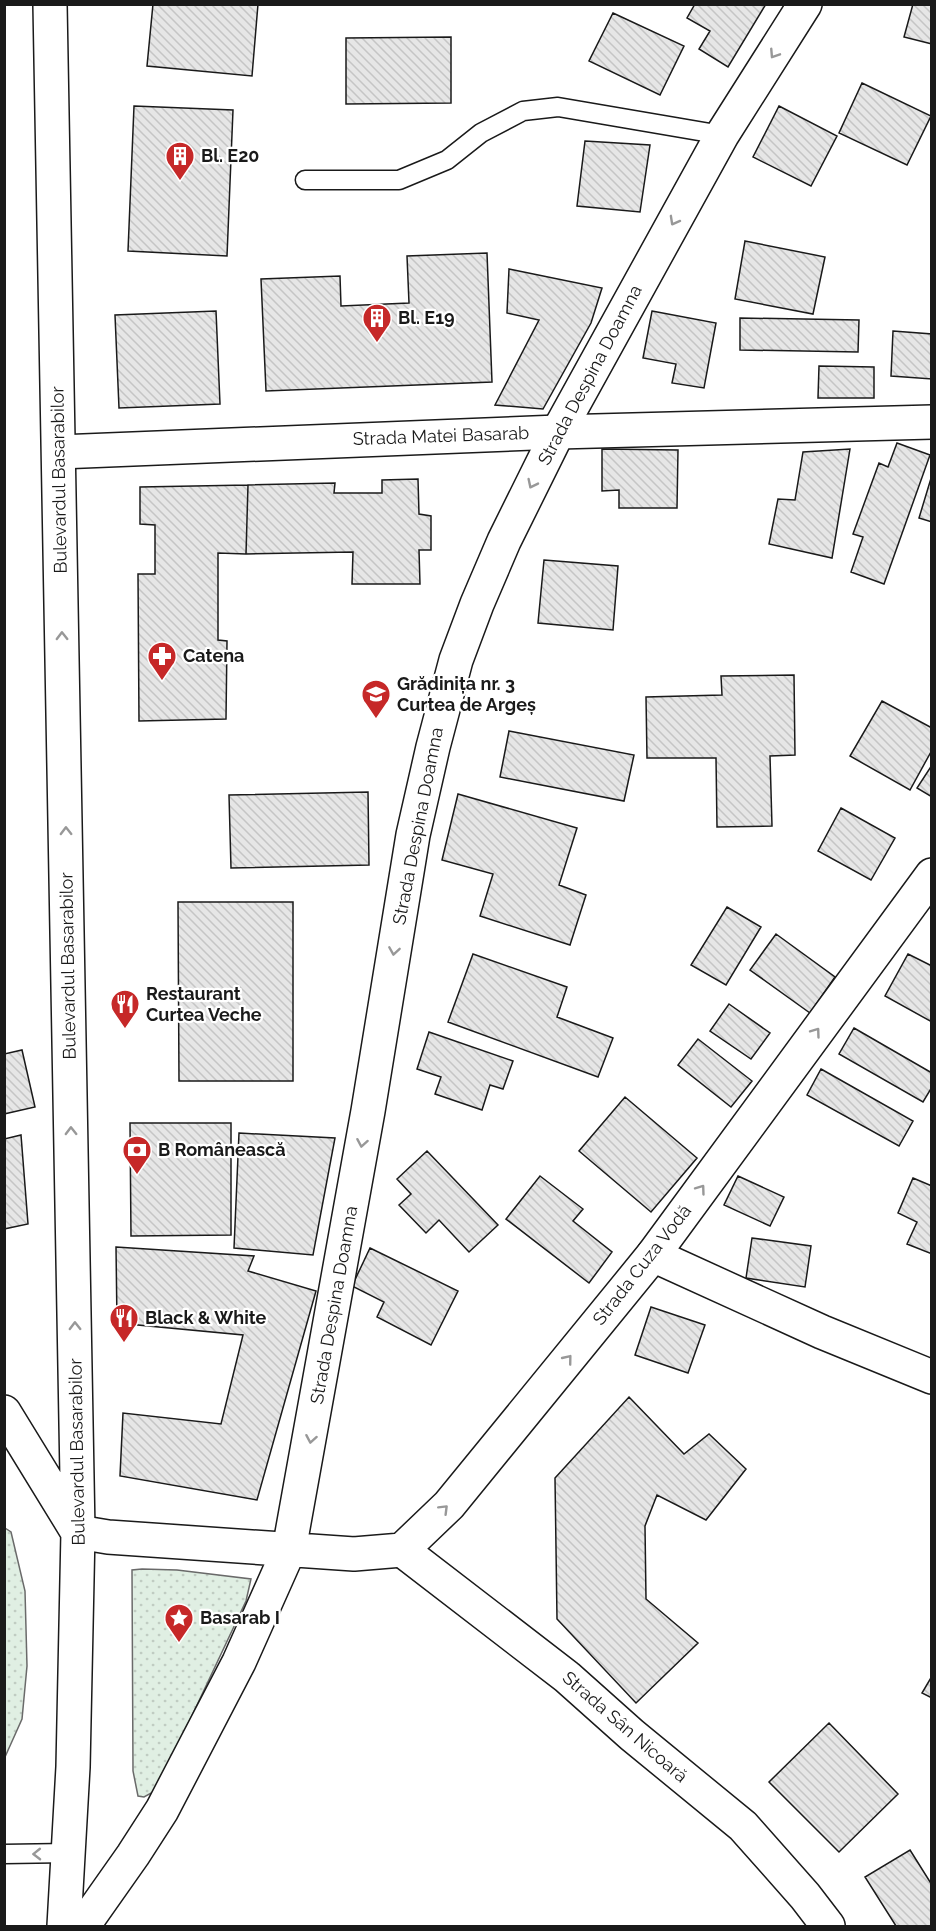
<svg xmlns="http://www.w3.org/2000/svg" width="936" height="1931" font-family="Raleway,sans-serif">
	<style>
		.grass { fill: url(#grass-dots); stroke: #6a6a6a; stroke-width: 1.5 }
		.building { fill: url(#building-back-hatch); stroke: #1a1a1a; stroke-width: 1.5 }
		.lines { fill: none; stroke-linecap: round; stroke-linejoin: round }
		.service-casing { stroke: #1a1a1a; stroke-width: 21 }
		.minor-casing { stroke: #1a1a1a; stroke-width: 36 }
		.tertiary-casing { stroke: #1a1a1a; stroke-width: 36 }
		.secondary-casing { stroke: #1a1a1a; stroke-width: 36 }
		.service { stroke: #fff; stroke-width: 18 }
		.minor { stroke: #fff; stroke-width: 33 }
		.tertiary { stroke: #fff; stroke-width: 33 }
		.secondary { stroke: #fff; stroke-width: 33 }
		.oneway { stroke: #989898 }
		.labels { text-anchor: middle; stroke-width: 4.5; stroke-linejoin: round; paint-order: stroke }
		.poi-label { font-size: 18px; font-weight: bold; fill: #1a1a1a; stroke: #fff; text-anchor: start }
		.street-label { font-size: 18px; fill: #1a1a1a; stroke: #fff }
	</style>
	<defs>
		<pattern id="grass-dots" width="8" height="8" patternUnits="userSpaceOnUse" patternTransform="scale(1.5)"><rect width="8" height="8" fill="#e0efe3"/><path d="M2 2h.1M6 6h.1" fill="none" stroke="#c0ccc2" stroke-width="1.8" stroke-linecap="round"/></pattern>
		<pattern id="building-back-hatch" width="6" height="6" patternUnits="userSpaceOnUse" patternTransform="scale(1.5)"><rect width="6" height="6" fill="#e6e6e6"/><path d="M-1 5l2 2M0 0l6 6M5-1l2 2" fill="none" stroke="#c5c5c5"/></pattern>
	</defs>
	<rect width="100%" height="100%" fill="#fff"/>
	<!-- grass -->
	<path class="grass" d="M5 1528 11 1532 25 1591 27 1666 22 1719 5 1757Z
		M142 1569 177 1570 251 1579 246 1601 157 1790 144 1797 138 1796 133 1771 132 1570Z"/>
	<!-- building -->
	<path class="building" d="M153 4H258L252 76 147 66Z
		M695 4H766L728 67 699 49 710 31 687 18Z
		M913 4H932V44L904 37Z
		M613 13 684 46 660 95 589 61Z
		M451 37V103L346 104V38Z
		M862 83 931 116 907 165 839 133Z
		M134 106 233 110 227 256 128 251Z
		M779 106 837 136 811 186 753 157Z
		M585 141 650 145 640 212 577 206Z
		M745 241 825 257 813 314 735 299Z
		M487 253 492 382 266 391 261 279 340 276 341 306 409 303 407 256Z
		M509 269 602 288 591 323 543 409 495 405 539 320 507 313Z
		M216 311 220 404 119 408 115 315Z
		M652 311 716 323 704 388 672 383 676 364 643 358Z
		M740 318 859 320 858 352 740 350Z
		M893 331 932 334V379L891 376Z
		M819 366 874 367V398H818Z
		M897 443 930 455 884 584 851 572 863 537 853 534 879 463 888 467Z
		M602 449 678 450 677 508H619V490L602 491Z
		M850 449 832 558 769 544 778 499 795 500 803 452Z
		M932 475V522L919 518Z
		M418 479 419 514 431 516V550H419L420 584H352L353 552 246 554 248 485 335 483 334 493H382V480Z
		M248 485 246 554 218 553V640L227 641 226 719 139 721 138 574H155V525L140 524V487Z
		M544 560 618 566 613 630 538 623Z
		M794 675 795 755 770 756 772 826 717 827 716 758H647L646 697 722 695 721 676Z
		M882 701 932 728V750L910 790 850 756Z
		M509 731 634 755 624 801 500 777Z
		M932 765V797L917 788Z
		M368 792 369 865 231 868 229 795Z
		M458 794 577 828 559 885 586 895 570 945 480 916 493 874 442 860Z
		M841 808 895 838 871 880 818 851Z
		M178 902H293V1081H179Z
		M727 907 761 927 726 985 691 965Z
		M776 934 835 977 810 1013 750 970Z
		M473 954 567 987 557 1017 613 1038 598 1077 448 1022Z
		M908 954 932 966V1022L885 996Z
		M729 1004 770 1033 751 1059 710 1031Z
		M854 1028 932 1073V1087L923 1102 839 1054Z
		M429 1032 513 1061 503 1089 490 1085 482 1110 435 1094 441 1077 417 1069Z
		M698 1039 752 1081 731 1107 678 1065Z
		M22 1050 35 1107 4 1114V1054Z
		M821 1069 913 1121 899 1146 807 1095Z
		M625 1097 697 1158 651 1212 579 1151Z
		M130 1123H231V1235L131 1236Z
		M239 1133 335 1138 313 1255 234 1248Z
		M21 1135 28 1224 4 1229V1139Z
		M427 1151 498 1225 469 1252 439 1220 426 1233 399 1205 411 1194 397 1179Z
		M540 1176 583 1209 573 1221 612 1252 589 1283 506 1219Z
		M738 1176 784 1197 770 1226 724 1205Z
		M913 1178 932 1186V1254L907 1244 917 1222 898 1213Z
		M752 1238 811 1246 805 1287 746 1278Z
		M116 1247 254 1256 248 1271 316 1291 257 1500 120 1476 123 1413 221 1424 243 1335 117 1323Z
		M370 1248 458 1291 431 1345 377 1317 384 1302 352 1286Z
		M651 1307 705 1325 688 1373 635 1355Z
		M629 1397 684 1454 709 1434 746 1469 706 1520 657 1495 645 1526 646 1599 698 1643 636 1703 557 1619 555 1478Z
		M932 1676V1698L922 1693Z
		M829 1723 898 1794 839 1852 769 1782Z
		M910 1850 932 1885V1926H896L865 1877Z"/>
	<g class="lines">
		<!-- service casing -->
		<g class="service-casing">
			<path id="service" d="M305 180H399L447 160 481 133 523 111 558 107 722 135
				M4 1854 69 1853"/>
		</g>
		<!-- minor casing -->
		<g class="minor-casing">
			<path id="minor" d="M59 452 558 432 932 422
				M653 1255 822 1332 932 1377
				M402 1550 567 1677 632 1735 743 1826 805 1896 828 1926"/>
		</g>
		<!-- tertiary casing -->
		<g class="tertiary-casing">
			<path id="tertiary" d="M78 1532 108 1537 354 1554 402 1550 449 1505 653 1255 932 875
				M83 1926 133 1855 162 1810 239 1662 289 1550 368 1111 413 835 433 747 456 660 477 604 504 541 558 432 722 135 805 4"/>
		</g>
		<!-- secondary casing -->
		<g class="secondary-casing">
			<path id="secondary" d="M50 4 78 1532 73 1767 64 1926
				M4 1412 77 1531"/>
		</g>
		<!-- service -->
		<use href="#service" class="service"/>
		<!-- minor -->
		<use href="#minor" class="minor"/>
		<!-- tertiary -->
		<use href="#tertiary" class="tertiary"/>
		<!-- secondary -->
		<use href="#secondary" class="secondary"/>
	</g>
	<!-- one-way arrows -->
	<defs><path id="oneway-chevron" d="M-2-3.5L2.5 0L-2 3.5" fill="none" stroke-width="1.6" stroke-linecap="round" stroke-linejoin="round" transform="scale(1.5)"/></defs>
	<g class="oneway">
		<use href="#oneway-chevron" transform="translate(774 54) rotate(123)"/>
		<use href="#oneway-chevron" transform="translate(674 221) rotate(119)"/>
		<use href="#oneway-chevron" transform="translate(532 484) rotate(116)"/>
		<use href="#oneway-chevron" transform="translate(62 636) rotate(-91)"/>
		<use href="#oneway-chevron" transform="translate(66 831) rotate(-91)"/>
		<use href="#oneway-chevron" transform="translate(394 951) rotate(99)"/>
		<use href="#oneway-chevron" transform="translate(816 1032) rotate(-54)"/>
		<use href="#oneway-chevron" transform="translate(71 1131) rotate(-91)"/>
		<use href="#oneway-chevron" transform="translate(362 1143) rotate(100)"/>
		<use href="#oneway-chevron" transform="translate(701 1189) rotate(-54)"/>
		<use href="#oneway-chevron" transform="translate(75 1326) rotate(-91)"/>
		<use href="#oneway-chevron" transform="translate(568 1359) rotate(-51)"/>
		<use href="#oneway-chevron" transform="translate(311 1439) rotate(100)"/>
		<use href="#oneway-chevron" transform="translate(444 1509) rotate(-45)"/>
		<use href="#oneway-chevron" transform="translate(37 1854) rotate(179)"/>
	</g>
	<!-- icons -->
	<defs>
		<g id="building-pin" transform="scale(1.5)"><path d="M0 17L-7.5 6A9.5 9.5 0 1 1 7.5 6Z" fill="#c62828" stroke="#fff"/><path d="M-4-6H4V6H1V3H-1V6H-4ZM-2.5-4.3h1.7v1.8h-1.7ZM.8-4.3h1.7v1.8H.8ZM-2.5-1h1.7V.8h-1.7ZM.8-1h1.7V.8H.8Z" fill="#fff"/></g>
		<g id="pharmacy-pin" transform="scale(1.5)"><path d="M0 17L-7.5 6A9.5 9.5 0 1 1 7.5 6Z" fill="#c62828" stroke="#fff"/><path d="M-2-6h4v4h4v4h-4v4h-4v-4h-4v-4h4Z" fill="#fff"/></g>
		<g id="school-pin" transform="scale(1.5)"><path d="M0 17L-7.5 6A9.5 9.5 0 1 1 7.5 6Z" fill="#c62828" stroke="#fff"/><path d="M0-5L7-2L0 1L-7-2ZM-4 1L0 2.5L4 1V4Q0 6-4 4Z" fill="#fff"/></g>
		<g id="restaurant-pin" transform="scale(1.5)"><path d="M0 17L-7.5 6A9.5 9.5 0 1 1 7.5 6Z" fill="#c62828" stroke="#fff"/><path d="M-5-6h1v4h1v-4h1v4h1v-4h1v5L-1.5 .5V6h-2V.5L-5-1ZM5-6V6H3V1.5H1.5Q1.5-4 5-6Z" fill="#fff"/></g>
		<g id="bank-pin" transform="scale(1.5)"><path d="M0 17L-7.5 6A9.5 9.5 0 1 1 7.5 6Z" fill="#c62828" stroke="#fff"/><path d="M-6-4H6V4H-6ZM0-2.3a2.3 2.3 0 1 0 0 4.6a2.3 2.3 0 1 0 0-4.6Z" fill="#fff"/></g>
		<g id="sight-pin" transform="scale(1.5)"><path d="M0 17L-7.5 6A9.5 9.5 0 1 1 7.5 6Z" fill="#c62828" stroke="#fff"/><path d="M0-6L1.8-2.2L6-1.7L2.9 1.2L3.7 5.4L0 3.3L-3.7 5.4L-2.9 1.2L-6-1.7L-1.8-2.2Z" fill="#fff"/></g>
	</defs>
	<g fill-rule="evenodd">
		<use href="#building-pin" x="180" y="156"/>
		<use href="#building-pin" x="377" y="318"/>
		<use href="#pharmacy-pin" x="162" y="656"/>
		<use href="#school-pin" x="376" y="694"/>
		<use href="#restaurant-pin" x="125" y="1004"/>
		<use href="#bank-pin" x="137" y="1150"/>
		<use href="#restaurant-pin" x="124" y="1318"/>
		<use href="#sight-pin" x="179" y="1618"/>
	</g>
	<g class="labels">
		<!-- poi labels -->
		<g class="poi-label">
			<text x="201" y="162">Bl. E20</text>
			<text x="398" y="324">Bl. E19</text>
			<text x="183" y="662">Catena</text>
			<text x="397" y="690">Grădinița nr. 3<tspan x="397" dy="21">Curtea de Argeș</tspan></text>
			<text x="146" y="1000">Restaurant<tspan x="146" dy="21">Curtea Veche</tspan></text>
			<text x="158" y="1156">B Românească</text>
			<text x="145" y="1324">Black &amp; White</text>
			<text x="200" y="1624">Basarab I</text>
		</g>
		<!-- street labels -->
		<g class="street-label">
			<text transform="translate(590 375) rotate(-62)" y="6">Strada Despina Doamna</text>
			<text transform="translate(441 436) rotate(-2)" y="6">Strada Matei Basarab</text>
			<text transform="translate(59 480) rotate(-91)" y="6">Bulevardul Basarabilor</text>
			<text transform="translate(418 826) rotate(-79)" y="6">Strada Despina Doamna</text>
			<text transform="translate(68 966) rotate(-91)" y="6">Bulevardul Basarabilor</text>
			<text transform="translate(642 1265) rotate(-52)" y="6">Strada Cuza Vodă</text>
			<text transform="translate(334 1305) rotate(-80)" y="6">Strada Despina Doamna</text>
			<text transform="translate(77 1452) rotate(-91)" y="6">Bulevardul Basarabilor</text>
			<text transform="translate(625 1727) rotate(41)" y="6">Strada Sân Nicoară</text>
		</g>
	</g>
	<!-- border -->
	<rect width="936" height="1931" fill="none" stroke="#1a1a1a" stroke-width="12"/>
</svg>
